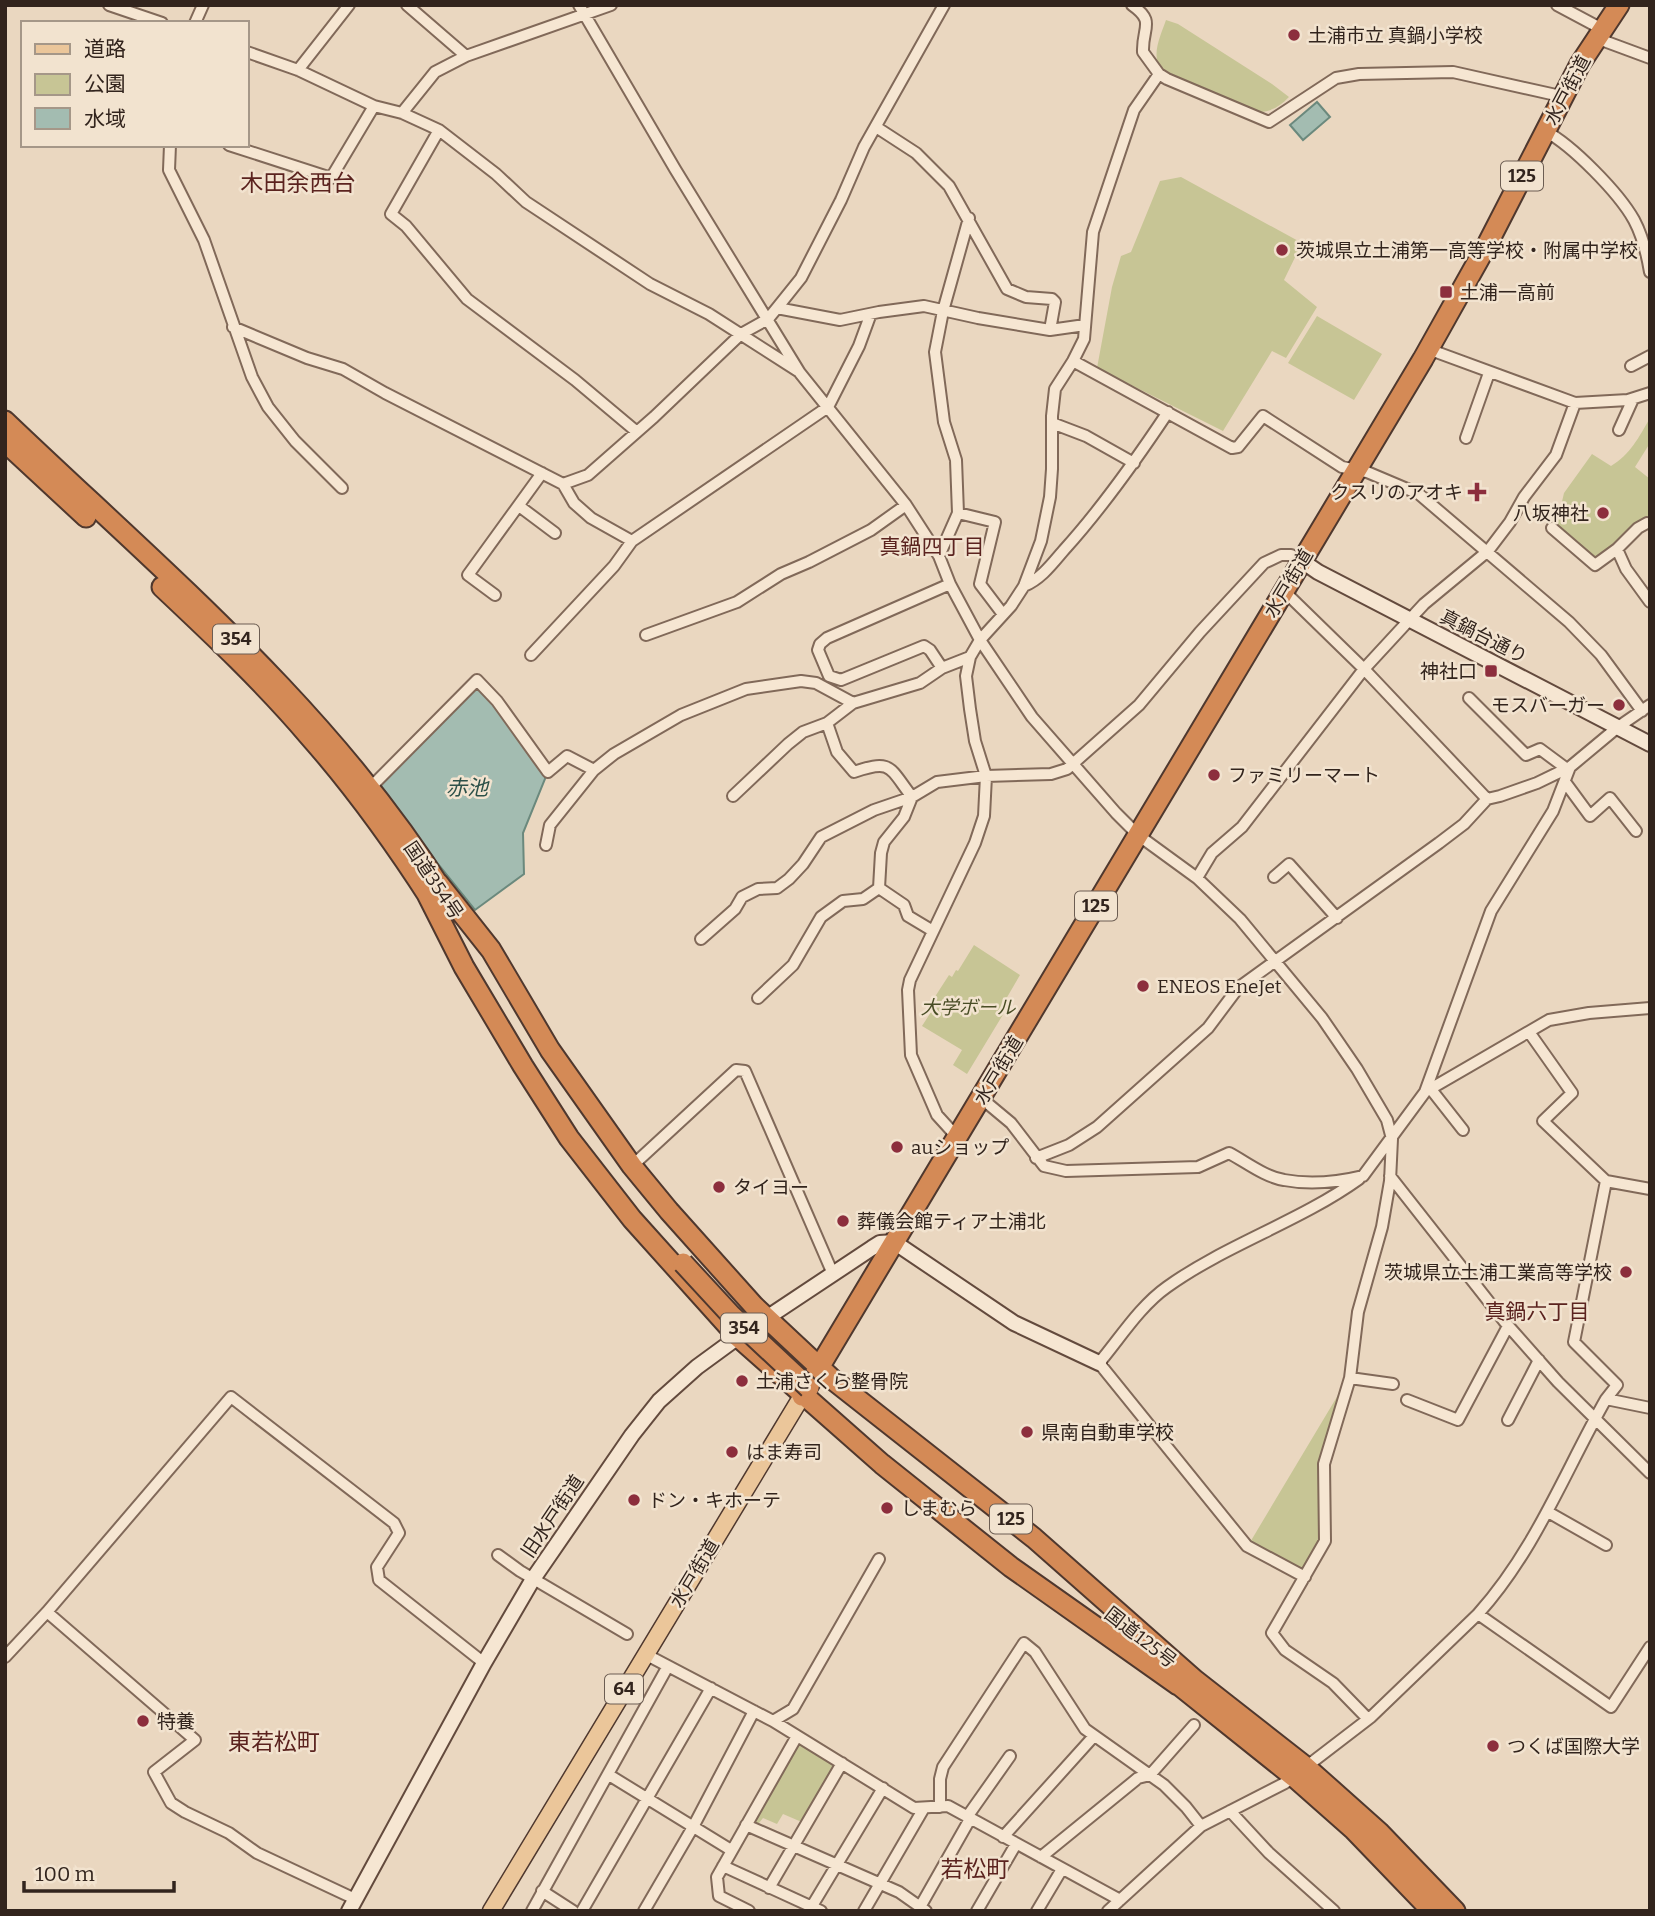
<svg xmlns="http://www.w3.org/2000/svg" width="1655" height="1916" font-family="Bitter,'Noto Sans JP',serif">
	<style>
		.green { fill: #c7c595 }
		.water { fill: #a3bcb1; stroke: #6b897d; stroke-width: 2 }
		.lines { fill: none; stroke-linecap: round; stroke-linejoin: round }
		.street-casing { stroke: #816959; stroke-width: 14 }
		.secondary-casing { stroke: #634a3d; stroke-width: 18 }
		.primary-casing { stroke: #4f382e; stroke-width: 19 }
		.highway-casing { stroke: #4f382e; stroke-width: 23 }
		.street { stroke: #f6e6d2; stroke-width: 10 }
		.secondary { stroke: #f6e6d2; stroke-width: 14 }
		.primary { stroke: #ebc69a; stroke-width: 16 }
		.highway { stroke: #d48a56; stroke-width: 19 }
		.highway-bridge-casing { stroke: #4f382e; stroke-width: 23; stroke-linecap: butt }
		.highway-bridge { stroke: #d48a56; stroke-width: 19 }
		.poi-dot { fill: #8c2e3d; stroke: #f2e3cf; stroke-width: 2.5 }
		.labels { text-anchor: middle; stroke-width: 5; stroke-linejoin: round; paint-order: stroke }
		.shield { fill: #f2e3cf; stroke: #6c5d52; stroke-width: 2 }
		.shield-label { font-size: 18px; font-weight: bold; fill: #32241d }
		.poi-label { font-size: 19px; fill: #32241d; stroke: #f2e3cf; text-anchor: start }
		.street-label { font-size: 19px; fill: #32241d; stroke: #f2e3cf }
		.park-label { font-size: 19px; font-style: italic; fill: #494d25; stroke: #f2e3cf }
		.neighbourhood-label { font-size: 21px; fill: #5b231f; stroke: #f2e3cf }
		.water-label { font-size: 21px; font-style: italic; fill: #2d5149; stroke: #f2e3cf }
		.quarter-label { font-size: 23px; fill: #5b231f; stroke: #f2e3cf }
	</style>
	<rect width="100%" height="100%" fill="#ead7c0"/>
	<!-- green -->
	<path class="green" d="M1166 20 1178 24 1272 84 1289 97C1280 106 1273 111 1260 112 1244 113 1165 78 1158 63 1153 50 1162 32 1166 20Z
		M1181 177 1302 243 1284 280 1317 307 1286 358 1272 351 1223 431 1097 368 1112 287 1121 256 1131 252 1160 181Z
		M1317 316 1382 354 1354 400 1288 363Z
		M1650 418V443L1635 467 1650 479V519L1596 560 1556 527 1564 493 1592 454 1611 466C1630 455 1639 437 1650 418Z
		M974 945 1020 975 1006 999 1010 1003 967 1074 953 1065 962 1050 922 1026 933 1009 929 1006 949 975 952 977 956 970 958 971Z
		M1347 1380 1321 1463 1322 1541 1304 1574 1249 1544Z
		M797 1738 839 1764 804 1823 783 1814 777 1824 763 1818 759 1823 749 1824Z"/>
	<!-- water -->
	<path class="water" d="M1317 102 1330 117 1303 140 1290 125Z
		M477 682 547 774 523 833 524 874 475 910 438 864 379 783Z"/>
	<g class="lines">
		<!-- street casing -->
		<g class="street-casing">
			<path id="street" d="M109 5 162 23
				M407 5 466 56
				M579 5 675 169 800 373 906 505 939 556 950 584 980 640 1032 717 1116 813 1138 835 1197 878 1240 919 1322 1018 1357 1069 1387 1120 1392 1139 1390 1181 1382 1227 1358 1312 1350 1378 1324 1464 1325 1541 1272 1633 1285 1650 1333 1683 1368 1719
				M1132 5C1156 22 1142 27 1143 52L1159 74 1167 79 1269 122 1336 78 1359 74 1453 72 1556 95 1562 98
				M1557 5 1602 29
				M195 23 203 5
				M1596 38 1650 58
				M247 52 298 70 374 106 402 113 439 130 496 174 526 202 650 284 709 314 798 371
				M298 70 349 5
				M402 113 435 72 466 56 611 5
				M876 127 916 153 949 186 1007 289 1026 297 1052 299 1055 302 1050 330
				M439 130 391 214 406 226 467 299 575 380 637 432
				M1545 131C1572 145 1619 193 1634 220 1642 235 1647 254 1650 272
				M170 145 169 170 204 240 252 377 268 407 295 441 342 488
				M229 145 331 178 374 106
				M777 308 840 320 879 312 924 306 978 318 1050 330 1085 325
				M233 327 307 358 343 369 385 393 563 484 574 503 591 518 632 541
				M1428 349 1575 403 1628 400 1650 393
				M1073 361 1232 448 1238 447 1263 416 1342 467 1367 472 1419 494 1569 622 1601 655 1642 711
				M1631 366 1650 356
				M1052 423 1086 436 1134 463
				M1619 430 1633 399
				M1466 438 1489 373
				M563 484 588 475 654 417 741 334 768 319 777 308 801 278 841 200 864 147 944 5
				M519 506 555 533
				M958 513 995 522 980 584 1002 613
				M1552 528 1595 565 1617 549 1626 569 1650 602
				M1617 549 1638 528 1647 523
				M939 556 958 513 956 460 944 422 935 352 943 311 969 218
				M1024 586C1041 579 1052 564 1064 550 1103 507 1136 460 1168 412
				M1284 591 1364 669 1487 799
				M495 595 468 575 542 473
				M646 635 737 602 781 574 809 562 871 530 906 505
				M531 655 614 566 632 541 828 407 859 346 870 316
				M942 668 930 650 924 646 841 680 829 676 818 650 820 644 827 638 950 584
				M1469 698 1526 755 1540 749 1567 769
				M827 723 837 752 854 772C892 759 889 767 912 797L904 817 884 842 881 853 879 888 904 905 908 916 933 931
				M1565 782 1590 816 1610 798 1636 831
				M370 788 477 680 497 701 548 772 567 756 594 770
				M733 796 788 744 803 732 827 723 853 703
				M546 845 550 825 594 770 614 754 681 715 746 689 801 681 816 683 853 703 920 683 942 668 970 657
				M1274 877 1289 864 1337 918
				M1197 878 1212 853 1242 827 1364 669 1424 604 1488 551 1510 522 1524 497 1556 455 1575 403
				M701 939 735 909 742 897 758 889 777 888 789 879 803 864 821 837 874 810 912 797 937 782 986 776 1051 774 1067 769 1139 705 1200 632 1264 563 1281 555H1291L1302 561
				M758 998 793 965 821 917 843 901 863 899 879 888
				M1529 1032 1572 1093 1543 1121 1606 1181 1650 1189
				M1430 1088 1463 1130
				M1425 1092 1491 911 1553 811 1570 767
				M981 1098 1011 1123 1044 1166 1066 1171 1198 1167 1229 1153C1246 1162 1265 1177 1284 1180 1310 1185 1338 1182 1363 1176L1425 1092 1549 1020 1589 1013 1650 1008
				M957 1137 937 1115 911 1055 908 990 910 980 975 843 984 816 986 776 975 741 970 709 966 676 970 657 980 640 1011 606 1024 586 1041 541 1050 497 1052 469V416L1055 389 1073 361 1084 339 1093 232 1134 110 1159 74
				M1036 1158 1069 1145 1097 1127 1208 1028 1238 988 1439 843 1464 824 1487 799 1500 796 1537 783 1570 767 1618 727 1650 705
				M632 1166 736 1070 745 1071 833 1274
				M1390 1176 1504 1321 1558 1382 1650 1473
				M1606 1181 1574 1342 1617 1385 1606 1399 1650 1408
				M1350 1378 1393 1384
				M1407 1400 1458 1420 1508 1326
				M1508 1420 1539 1360
				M1548 1512 1606 1545
				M498 1555 520 1571 627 1634
				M1305 1577 1247 1546 1099 1363C1120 1338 1140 1306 1167 1287 1227 1244 1299 1222 1359 1179
				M47 1612 195 1740 154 1772 171 1803 185 1812 229 1833 257 1853 355 1899
				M1478 1614C1535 1551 1565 1471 1606 1399
				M645 1654 773 1721 914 1808 948 1806 1120 1900
				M5 1657 47 1612 231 1397 394 1523 399 1533 377 1567 379 1580 484 1663
				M773 1721 793 1709 879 1559
				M609 1775 731 1850
				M940 1807V1779L943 1767 1024 1643 1035 1652 1085 1729 1164 1785 1186 1807 1201 1826
				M1230 1811 1269 1853 1334 1911
				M967 1817 1010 1756
				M746 1825 899 1892 926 1911
				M1003 1837 1094 1736
				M1041 1857 1138 1778 1150 1775 1194 1725
				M723 1866 821 1911
				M769 1888 842 1763
				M542 1891 573 1911
				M920 1907 970 1819
				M532 1911 668 1666
				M582 1911 711 1688
				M644 1911 693 1827 754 1711
				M749 1911 719 1896 717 1877 797 1736
				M809 1911 883 1788
				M864 1911 924 1808
				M977 1911 1016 1844
				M1037 1911 1062 1869
				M1108 1911 1201 1826 1285 1783 1371 1717 1478 1614 1611 1707 1650 1647"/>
		</g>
		<!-- secondary casing -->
		<g class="secondary-casing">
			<path id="secondary" d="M1302 561 1318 572 1650 744
				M349 1911 484 1663 533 1579 632 1435 659 1401 697 1367 738 1337 872 1248 880 1243 894 1242 1014 1323 1099 1363"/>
		</g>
		<!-- primary casing -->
		<g class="primary-casing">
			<path id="primary" d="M491 1911 802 1396"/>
		</g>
		<!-- highway casing -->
		<g class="highway-casing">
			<path id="highway" d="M5 421C161 570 329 709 444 893
				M5 442 86 517
				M162 587C213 635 264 683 309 736 354 787 395 844 431 900
				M438 883 491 950 550 1050 632 1166 669 1211 754 1306 832 1379 1034 1538 1195 1680
				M426 892 464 967 523 1066 569 1138 632 1219 738 1337 882 1464 1011 1567 1178 1685
				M802 1396 1423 359 1488 243 1580 64 1619 5
				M1186 1673 1306 1767 1379 1832 1455 1911
				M1169 1677 1294 1777 1354 1830 1432 1911"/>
		</g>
		<!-- street -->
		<use href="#street" class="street"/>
		<!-- secondary -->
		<use href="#secondary" class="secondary"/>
		<!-- primary -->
		<use href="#primary" class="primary"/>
		<!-- highway -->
		<use href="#highway" class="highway"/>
		<!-- highway-bridge casing -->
		<g class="highway-bridge-casing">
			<path id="highway-bridge" d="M683 1263 731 1315 809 1388"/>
		</g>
		<!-- highway-bridge -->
		<use href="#highway-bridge" class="highway-bridge"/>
	</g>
	<!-- markers -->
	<g class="poi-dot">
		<circle cx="1294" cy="35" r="7"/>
		<circle cx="1282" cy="250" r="7"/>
		<rect x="1439" y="285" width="14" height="14" rx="3.5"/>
		<path d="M1473.5 481.5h7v7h7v7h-7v7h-7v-7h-7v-7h7z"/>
		<circle cx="1603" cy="513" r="7"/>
		<rect x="1484" y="664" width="14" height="14" rx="3.5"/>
		<circle cx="1619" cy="705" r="7"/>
		<circle cx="1214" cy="775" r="7"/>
		<circle cx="1143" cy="986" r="7"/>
		<circle cx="897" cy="1147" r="7"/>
		<circle cx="719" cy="1187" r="7"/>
		<circle cx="843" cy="1221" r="7"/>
		<circle cx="1626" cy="1272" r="7"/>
		<circle cx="742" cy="1381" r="7"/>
		<circle cx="1027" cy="1432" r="7"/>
		<circle cx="732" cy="1452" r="7"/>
		<circle cx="634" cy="1500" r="7"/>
		<circle cx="887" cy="1508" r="7"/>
		<circle cx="143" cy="1721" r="7"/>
		<circle cx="1493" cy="1746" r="7"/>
	</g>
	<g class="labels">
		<!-- shield labels -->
		<g class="shield">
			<rect x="1501" y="161.5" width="42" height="29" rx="5"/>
			<rect x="213" y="624.5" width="46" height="29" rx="5"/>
			<rect x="1075" y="891.5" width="42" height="29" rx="5"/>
			<rect x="721" y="1313.5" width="46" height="29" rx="5"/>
			<rect x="990" y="1504.5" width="42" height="29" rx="5"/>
			<rect x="605" y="1674.5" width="38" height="29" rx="5"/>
		</g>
		<g class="shield-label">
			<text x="1522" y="182">125</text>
			<text x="236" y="645">354</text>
			<text x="1096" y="912">125</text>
			<text x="744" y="1334">354</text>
			<text x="1011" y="1525">125</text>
			<text x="624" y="1695">64</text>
		</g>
		<!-- poi labels -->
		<g class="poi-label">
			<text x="1308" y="42">土浦市立 真鍋小学校</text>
			<text x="1296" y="257">茨城県立土浦第一高等学校・附属中学校</text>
			<text x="1460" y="299">土浦一高前</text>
			<text x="1463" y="499" text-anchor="end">クスリのアオキ</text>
			<text x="1589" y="520" text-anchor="end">八坂神社</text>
			<text x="1477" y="678" text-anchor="end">神社口</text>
			<text x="1605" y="712" text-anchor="end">モスバーガー</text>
			<text x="1228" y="782">ファミリーマート</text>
			<text x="1157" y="993">ENEOS EneJet</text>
			<text x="911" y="1154">auショップ</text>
			<text x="733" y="1194">タイヨー</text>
			<text x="857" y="1228">葬儀会館ティア土浦北</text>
			<text x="1612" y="1279" text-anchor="end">茨城県立土浦工業高等学校</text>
			<text x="756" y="1388">土浦さくら整骨院</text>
			<text x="1041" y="1439">県南自動車学校</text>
			<text x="746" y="1459">はま寿司</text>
			<text x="648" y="1507">ドン・キホーテ</text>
			<text x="901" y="1515">しまむら</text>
			<text x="157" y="1728">特養</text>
			<text x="1507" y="1753">つくば国際大学</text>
		</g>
		<!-- street labels -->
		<g class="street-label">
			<text transform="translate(1567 90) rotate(-62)" y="7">水戸街道</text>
			<text transform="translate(1288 583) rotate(-59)" y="7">水戸街道</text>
			<text transform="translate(1484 636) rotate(27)" y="7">真鍋台通り</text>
			<text transform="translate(434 880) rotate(56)" y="7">国道354号</text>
			<text transform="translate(998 1070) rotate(-59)" y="7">水戸街道</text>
			<text transform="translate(552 1516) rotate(-56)" y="7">旧水戸街道</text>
			<text transform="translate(694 1573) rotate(-59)" y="7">水戸街道</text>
			<text transform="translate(1141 1637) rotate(38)" y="7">国道125号</text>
		</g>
		<!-- park labels -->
		<g class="park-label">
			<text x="968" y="1014">大学ボール</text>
		</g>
		<!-- neighbourhood labels -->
		<g class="neighbourhood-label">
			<text x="932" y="554">真鍋四丁目</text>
			<text x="1537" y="1319">真鍋六丁目</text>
		</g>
		<!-- water labels -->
		<g class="water-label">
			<text x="467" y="795">赤池</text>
		</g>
		<!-- quarter labels -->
		<g class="quarter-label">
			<text x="298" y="191">木田余西台</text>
			<text x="274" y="1750">東若松町</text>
			<text x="975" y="1877">若松町</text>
		</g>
	</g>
	<!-- border -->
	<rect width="1655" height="1916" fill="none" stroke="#32241d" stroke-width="14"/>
	<!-- legend -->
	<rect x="21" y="21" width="228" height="126" fill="#f2e3cf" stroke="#a59788" stroke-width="2"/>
	<rect x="35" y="44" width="35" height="10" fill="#ebc69a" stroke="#a59788" stroke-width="2"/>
	<text x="84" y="56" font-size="21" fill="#32241d">道路</text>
	<rect x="35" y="74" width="35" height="21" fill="#c7c595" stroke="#a59788" stroke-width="2"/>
	<text x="84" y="91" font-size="21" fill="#32241d">公園</text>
	<rect x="35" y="108" width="35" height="21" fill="#a3bcb1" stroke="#a59788" stroke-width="2"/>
	<text x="84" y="126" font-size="21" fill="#32241d">水域</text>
	<!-- scale -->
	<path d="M24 1881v10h150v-10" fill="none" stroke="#32241d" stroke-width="3.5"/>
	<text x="35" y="1881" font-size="21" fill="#32241d" stroke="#f2e3cf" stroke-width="5" paint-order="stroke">100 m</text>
</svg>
